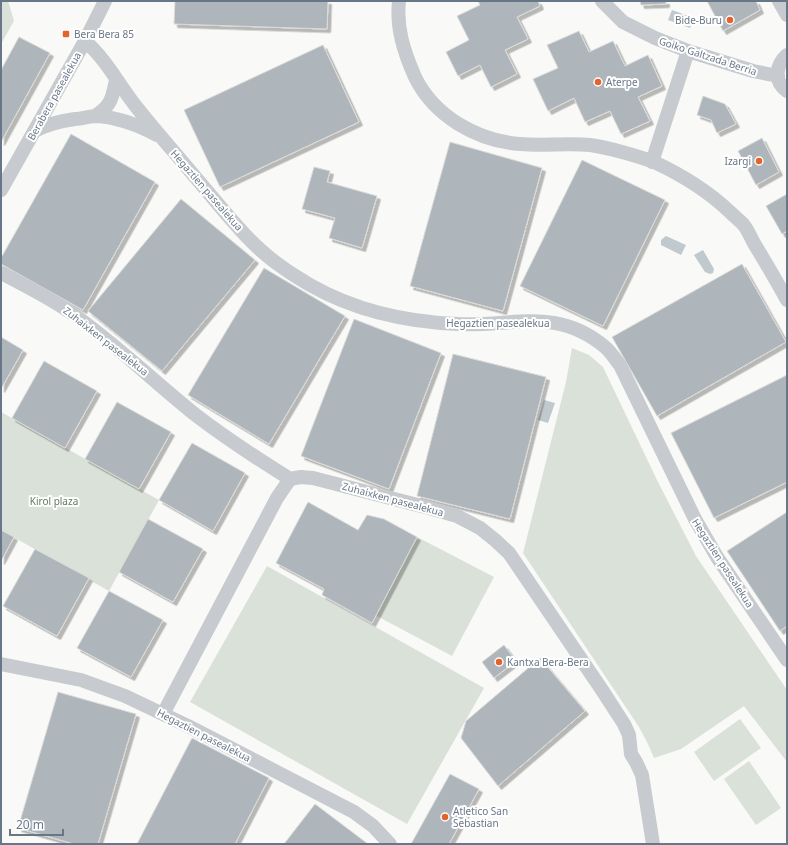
<svg xmlns="http://www.w3.org/2000/svg" width="788" height="845" font-family="'Noto Sans',sans-serif">
	<style>
		.green { fill: #dae1d8 }
		.water { fill: #c0c9ce }
		.building { fill: #aeb5bb; stroke: #dbdbd9; filter: url(#shadow) }
		.lines { fill: none; stroke-linecap: round; stroke-linejoin: round }
		.street { stroke: #c7cace; stroke-width: 14 }
		.poi-dot { fill: #e3632d; stroke: #fff; stroke-width: 1.5 }
		.labels { text-anchor: middle; stroke-width: 4; stroke-linejoin: round; paint-order: stroke }
		.poi-label { font-size: 10px; fill: #687787; stroke: #fff; text-anchor: start }
		.street-label { font-size: 10px; fill: #687787; stroke: #fff }
		.park-label { font-size: 10px; fill: #667a63; stroke: #fff }
	</style>
	<defs>
		<filter id="shadow"><feDropShadow dx="3.5" dy="3.5" stdDeviation="0" flood-color="#0004"/></filter>
	</defs>
	<rect width="100%" height="100%" fill="#f9f9f7"/>
	<!-- green -->
	<path class="green" d="M1 1H8L14 21 1 44Z
		M572 348 589 355 603 367 657 480 696 556 787 690V762L744 706 681 749 654 758 648 744 639 727 523 553 566 382Z
		M1 412 159 500 109 591 1 530Z
		M417 537 494 577 452 656 375 615Z
		M267 566 484 688 407 824 190 702Z
		M740 719 761 748 714 781 694 752Z
		M749 761 781 808 756 825 724 779Z"/>
	<!-- water -->
	<path class="water" d="M672 10 694 18 690 28 668 20Z
		M666 236 686 245 681 255 661 245V240Z
		M703 250 714 269 713 273 710 274 705 272 694 255Z
		M544 400 555 403 548 423 538 420Z"/>
	<!-- building -->
	<path class="building" d="M175 1H328L327 29 174 24Z
		M478 1H538L540 6 517 17 528 39 505 50 517 74 491 87 480 65 458 76 446 52 469 40 457 16 480 5Z
		M640 1H666V4L641 5Z
		M707 1H756L760 10 723 31Z
		M579 31 589 52 613 41 625 66 648 55 662 86 638 97 650 121 621 134 610 111 585 122 574 98 548 111 533 79 558 68 547 45Z
		M19 37 50 53 1 142V70Z
		M323 45 359 122 220 187 184 110Z
		M703 96 725 104 736 124 717 133 711 120 697 115Z
		M71 134 155 182 83 310 1 264V258Z
		M762 138 779 172 756 185 738 151Z
		M450 142 542 168 503 311 410 286Z
		M582 160 665 200 603 326 520 286Z
		M314 167 330 171 327 182 377 196 362 248 329 238 335 218 302 209Z
		M787 194V231L782 234 766 206Z
		M181 199 255 260 162 371 88 311Z
		M742 264 786 342 657 416 612 337Z
		M264 268 345 316 269 444 188 395Z
		M354 319 441 353 389 489 301 456Z
		M1 337 23 350 1 389Z
		M453 354 546 377 510 519 417 496Z
		M44 361 97 391 65 448 12 418Z
		M787 375V482L714 518 671 433Z
		M117 402 171 432 139 489 85 459Z
		M192 443 245 473 213 531 159 500Z
		M308 502 358 530 367 515 384 519 417 537 372 623 322 595 324 589 276 563Z
		M787 512V626L780 631 727 551Z
		M148 519 203 549 173 602 119 572Z
		M1 530 14 537 1 561Z
		M35 549 89 578 57 636 3 606Z
		M109 591 163 620 131 677 77 648Z
		M504 645 516 661 494 678 482 662Z
		M540 658 585 711 498 786 461 738 466 721Z
		M58 692 136 714 98 844H74L18 828Z
		M192 738 269 778 235 844H137Z
		M450 774 479 789 449 844H411Z
		M315 804 368 844H284Z"/>
	<g class="lines">
		<!-- street -->
		<path class="street" d="M399 1C396 28 404 52 415 77 434 116 477 141 520 144 543 146 567 143 590 145 606 147 638 156 654 162 682 175 708 191 730 212 734 216 739 220 743 224 748 230 751 238 755 245 766 263 777 282 787 300
			M602 1 623 22 655 38 688 51 753 71 778 76
			M779 1 787 15
			M85 41C107 60 120 87 138 109 157 133 177 155 196 178 222 208 249 245 282 267 291 274 301 279 310 285 354 310 407 322 458 324 513 327 556 306 605 347 611 352 615 359 620 365L695 519 717 557 787 660
			M787 55C776 65 773 81 787 91
			M95 116C112 105 112 98 116 80
			M34 131C48 124 59 121 75 119 82 119 89 116 96 116 117 117 138 125 157 135
			M652 162 688 51
			M1 190 85 41 105 1
			M1 273C24 285 48 297 70 312 115 343 154 382 197 416 227 439 258 459 290 479L301 477 313 478 429 508 457 516 480 528 495 540 509 553 602 690 624 724 629 735 631 754 636 762 642 775 653 844
			M1 664 81 680 125 696 188 726 354 812 373 826 390 844
			M163 714 277 498 290 479"/>
	</g>
	<!-- markers -->
	<g class="poi-dot">
		<circle cx="730" cy="20" r="4"/>
		<rect x="62" y="30" width="8" height="8" rx="2"/>
		<circle cx="598" cy="82" r="4"/>
		<circle cx="759" cy="161" r="4"/>
		<circle cx="499" cy="662" r="4"/>
		<circle cx="445" cy="817" r="4"/>
	</g>
	<g class="labels">
		<!-- poi labels -->
		<g class="poi-label">
			<text x="722" y="24" text-anchor="end">Bide-Buru</text>
			<text x="74" y="38">Bera Bera 85</text>
			<text x="606" y="86">Aterpe</text>
			<text x="751" y="165" text-anchor="end">Izargi</text>
			<text x="507" y="666">Kantxa Bera-Bera</text>
			<text x="453" y="815">Atletico San<tspan x="453" dy="12">Sebastian</tspan></text>
		</g>
		<!-- street labels -->
		<g class="street-label">
			<text transform="translate(708 56) rotate(18)" y="4">Goiko Galtzada Berria</text>
			<text transform="translate(54 96) rotate(-61)" y="4">Berabera pasealekua</text>
			<text transform="translate(207 190) rotate(49)" y="4">Hegaztien pasealekua</text>
			<text x="498" y="327">Hegaztien pasealekua</text>
			<text transform="translate(106 341) rotate(38)" y="4">Zuhaixken pasealekua</text>
			<text transform="translate(393 499) rotate(15)" y="4">Zuhaixken pasealekua</text>
			<text transform="translate(723 563) rotate(57)" y="4">Hegaztien pasealekua</text>
			<text transform="translate(204 735) rotate(27)" y="4">Hegaztien pasealekua</text>
		</g>
		<!-- park labels -->
		<g class="park-label">
			<text x="54" y="505">Kirol plaza</text>
		</g>
	</g>
	<!-- border -->
	<rect width="788" height="845" fill="none" stroke="#687787" stroke-width="4"/>
	<!-- scale -->
	<path d="M10 829v6h53v-6" fill="none" stroke="#687787" stroke-width="2"/>
	<text x="16" y="829" font-size="12" fill="#687787" stroke="#ffffff" stroke-width="3" paint-order="stroke">20 m</text>
</svg>
